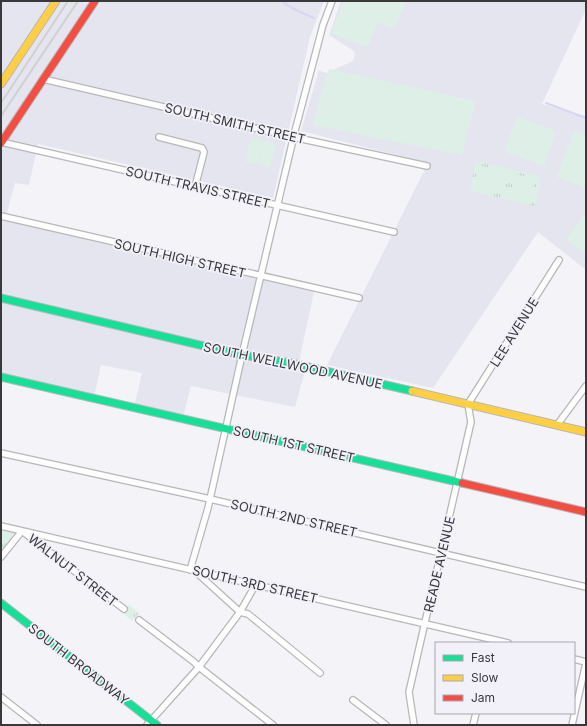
<svg xmlns="http://www.w3.org/2000/svg" width="587" height="726" font-family="Inter,sans-serif">
	<style>
		.built { fill: #e5e5f0 }
		.grass { fill: url(#grass-tufts) }
		.pitch { fill: #deefe7 }
		.lines { fill: none; stroke-linecap: round; stroke-linejoin: round }
		.stream { stroke: #d8d5f4; stroke-width: 2 }
		.street-casing { stroke: #b7b7ba; stroke-width: 8 }
		.fast-casing { stroke: #b7b7ba; stroke-width: 9 }
		.slow-casing { stroke: #b7b7ba; stroke-width: 9 }
		.jam-casing { stroke: #b7b7ba; stroke-width: 9 }
		.street { stroke: #fdfdfe; stroke-width: 5.5 }
		.fast { stroke: #16e098; stroke-width: 7 }
		.slow { stroke: #ffcf43; stroke-width: 7 }
		.jam { stroke: #f24e42; stroke-width: 7 }
		.rail { stroke: #d0d0d1; stroke-width: 2 }
		.labels { text-anchor: middle; stroke-width: 3.5; stroke-linejoin: round; paint-order: stroke }
		.street-label { font-size: 13px; fill: #39393c; stroke: #f2f1fa }
	</style>
	<defs>
		<pattern id="grass-tufts" width="24" height="20" patternUnits="userSpaceOnUse"><rect width="24" height="20" fill="#deefe7"/><path d="M3 7l-1-3M5 7V3M7 7l1-3M15 17l-1-3M17 17v-4M19 17l1-3" fill="none" stroke="#bfcec7"/></pattern>
	</defs>
	<rect width="100%" height="100%" fill="#f3f3f8"/>
	<!-- built -->
	<path class="built" d="M1 1H77L98 6 101 1H324L310 37 273 198 38 144 29 185 15 183 6 216 315 287 299 362 307 364 295 407 191 386 183 417 134 407 142 373 101 365 94 397 1 375Z
		M341 1H586V9L542 104 586 116V270L538 232 433 388 327 365 428 163 301 131 319 70 326 73 353 61 355 52 329 35Z"/>
	<!-- grass -->
	<path class="grass" d="M478 162 540 176 541 179 536 204 533 206 471 191 470 189 475 164Z
		M1 530 15 533 1 551Z
		M129 605 139 613 132 621 123 613Z"/>
	<!-- pitch -->
	<path class="pitch" d="M344 1H406L394 29 377 22 368 47 331 33Z
		M329 69 476 101 462 155 313 125 320 96Z
		M517 117 556 131 544 166 504 151Z
		M574 130 586 135V188L557 177Z
		M251 138 263 141 257 164 245 161Z
		M264 141 276 144 270 167 258 164Z
		M481 166 503 171 500 181 479 176Z
		M514 174 535 179 533 189 512 184Z
		M478 179 499 184 497 194 476 189Z
		M511 187 532 192 530 202 509 197Z
		M586 212V254L566 239Z"/>
	<g class="lines">
		<!-- stream -->
		<path class="stream" d="M282 1C287 7 305 14 314 18
			M546 103 586 118"/>
		<!-- street casing -->
		<g class="street-casing">
			<path id="street" d="M43 79 293 137 427 166
				M159 137 202 148 204 152 195 187
				M1 142 394 232
				M1 216 359 298
				M557 425 586 386
				M1 453 210 499 586 587
				M1 526 508 643
				M1 557 22 531 124 609
				M190 570 208 508 242 355 295 131 323 25 332 1
				M196 572 240 612 248 614 320 673
				M139 620 194 662 199 667 273 725
				M574 659 586 662
				M1 697 37 725
				M353 700 386 725
				M147 725 199 667 240 612 256 584
				M414 725 409 692 471 422 468 404 559 260
				M473 725 476 713
				M572 725 586 663"/>
		</g>
		<!-- fast casing -->
		<g class="fast-casing">
			<path id="fast" d="M1 298 242 355 291 363 412 391
				M1 377 462 483
				M1 603 157 725"/>
		</g>
		<!-- slow casing -->
		<g class="slow-casing">
			<path id="slow" d="M1 84 56 1
				M412 391 586 432"/>
		</g>
		<!-- jam casing -->
		<g class="jam-casing">
			<path id="jam" d="M1 143 95 1
				M462 483 586 512"/>
		</g>
		<!-- street -->
		<use href="#street" class="street"/>
		<!-- fast -->
		<use href="#fast" class="fast"/>
		<!-- slow -->
		<use href="#slow" class="slow"/>
		<!-- jam -->
		<use href="#jam" class="jam"/>
		<!-- rail -->
		<path class="rail" d="M1 103 68 1
			M1 116 78 1"/>
	</g>
	<g class="labels">
		<!-- street labels -->
		<g class="street-label">
			<text transform="translate(235 123) rotate(13)" y="5">SOUTH SMITH STREET</text>
			<text transform="translate(198 187) rotate(13)" y="5">SOUTH TRAVIS STREET</text>
			<text transform="translate(180 258) rotate(13)" y="5">SOUTH HIGH STREET</text>
			<text transform="translate(514 332) rotate(-58)" y="5">LEE AVENUE</text>
			<text transform="translate(293 365) rotate(12)" y="5">SOUTH WELLWOOD AVENUE</text>
			<text transform="translate(294 444) rotate(13)" y="5">SOUTH 1ST STREET</text>
			<text transform="translate(294 518) rotate(13)" y="5">SOUTH 2ND STREET</text>
			<text transform="translate(439 564) rotate(-77)" y="5">READE AVENUE</text>
			<text transform="translate(73 570) rotate(38)" y="5">WALNUT STREET</text>
			<text transform="translate(255 584) rotate(13)" y="5">SOUTH 3RD STREET</text>
			<text transform="translate(79 664) rotate(38)" y="5">SOUTH BROADWAY</text>
		</g>
	</g>
	<!-- border -->
	<rect width="587" height="726" fill="none" stroke="#39393c" stroke-width="4"/>
	<!-- legend -->
	<rect x="435" y="642" width="140" height="72" fill="#f2f1fa" stroke="#a8a7ae"/>
	<rect x="443" y="655" width="20" height="6" fill="#16e098" stroke="#a8a7ae"/>
	<text x="471" y="662" font-size="12" fill="#39393c">Fast</text>
	<rect x="443" y="675" width="20" height="6" fill="#ffcf43" stroke="#a8a7ae"/>
	<text x="471" y="682" font-size="12" fill="#39393c">Slow</text>
	<rect x="443" y="695" width="20" height="6" fill="#f24e42" stroke="#a8a7ae"/>
	<text x="471" y="702" font-size="12" fill="#39393c">Jam</text>
</svg>
